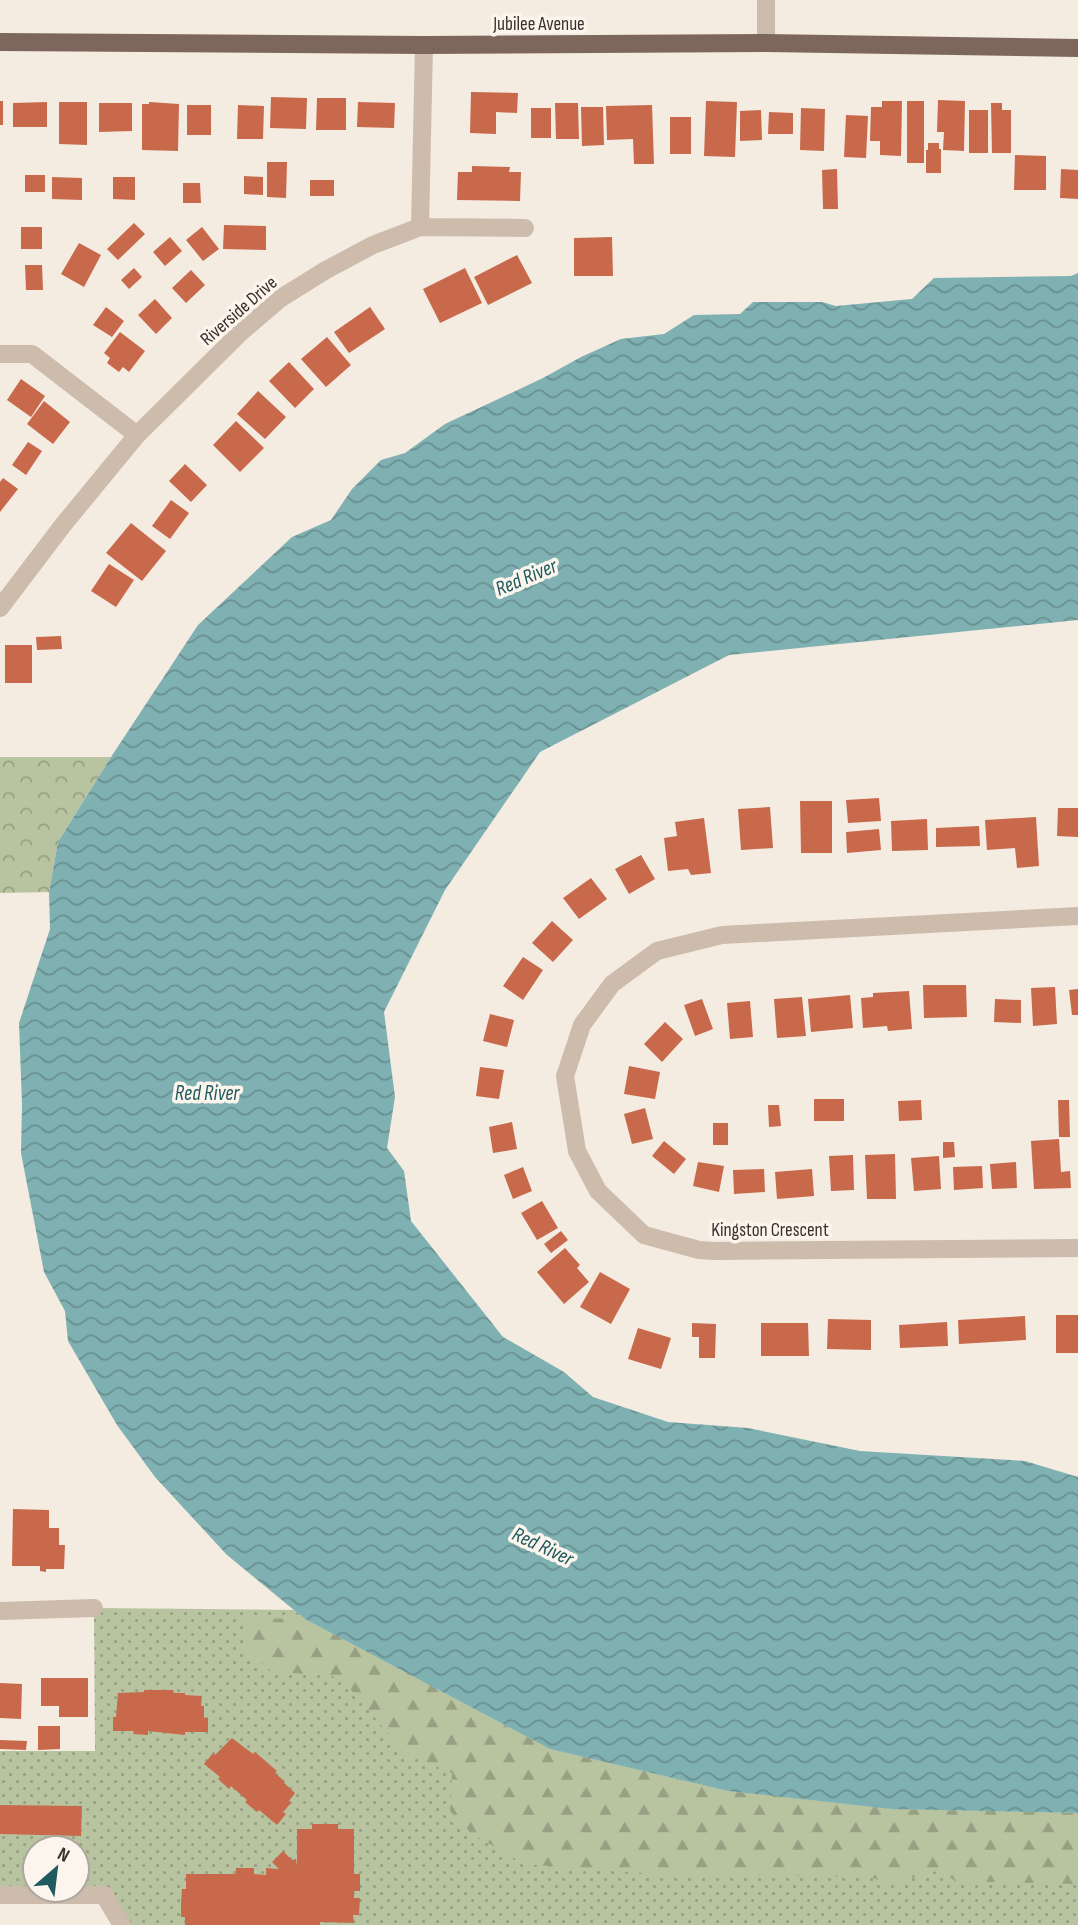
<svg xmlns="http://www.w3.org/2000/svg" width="1078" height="1925" font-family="'Sofia Sans Condensed',sans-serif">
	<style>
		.grass { fill: url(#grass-dots); fill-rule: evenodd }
		.forest { fill: url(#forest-firs) }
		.park { fill: url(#park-crowns) }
		.water { fill: url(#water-waves) }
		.building { fill: #c8694b }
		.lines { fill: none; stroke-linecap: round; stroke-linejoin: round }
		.minor { stroke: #cdbbac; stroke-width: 18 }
		.major { stroke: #7d675c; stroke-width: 18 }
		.labels { text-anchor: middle; stroke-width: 7; stroke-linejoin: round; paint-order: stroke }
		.street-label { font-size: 19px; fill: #3b302b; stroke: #fbf5ee }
		.water-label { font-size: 21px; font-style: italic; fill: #1f5a5e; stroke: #fbf5ee }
	</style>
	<defs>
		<pattern id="grass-dots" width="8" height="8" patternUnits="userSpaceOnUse" patternTransform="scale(1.75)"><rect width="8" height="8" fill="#b8c4a0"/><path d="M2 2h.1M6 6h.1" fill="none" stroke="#97a083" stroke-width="1.8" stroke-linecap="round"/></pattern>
		<pattern id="forest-firs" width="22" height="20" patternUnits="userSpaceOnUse" patternTransform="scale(1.75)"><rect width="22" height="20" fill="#b8c4a0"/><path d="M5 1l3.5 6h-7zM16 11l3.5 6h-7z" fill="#97a083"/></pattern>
		<pattern id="park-crowns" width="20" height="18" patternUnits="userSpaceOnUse" patternTransform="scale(1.75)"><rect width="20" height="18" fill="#b8c4a0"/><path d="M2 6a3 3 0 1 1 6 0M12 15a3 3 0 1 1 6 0" fill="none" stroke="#97a083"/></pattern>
		<pattern id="water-waves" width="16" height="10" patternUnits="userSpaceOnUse" patternTransform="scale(1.75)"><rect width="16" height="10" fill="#7fb0b2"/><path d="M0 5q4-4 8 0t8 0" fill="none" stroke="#699091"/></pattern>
	</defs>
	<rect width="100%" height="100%" fill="#f4ebe1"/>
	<!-- grass -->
	<path class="grass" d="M94 1608 294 1610 305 1619 550 1749 728 1791 891 1809 1078 1813V1925H122L104 1895H0V1751H95ZM35 1848H77V1890H35Z"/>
	<!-- forest -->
	<path class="forest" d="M247 1618 305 1619 550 1749 728 1791 891 1809 1078 1813V1884L955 1881 940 1870 891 1884 870 1877 655 1874 524 1864 471 1833 450 1811 452 1773 405 1753 340 1677 271 1671 247 1650Z"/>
	<!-- park -->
	<path class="park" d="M0 757H111L58 842 49 892 0 893Z"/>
	<!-- water -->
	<path class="water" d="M1078 273V620L729 655 540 752 445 890 384 1012 395 1097 387 1148 404 1171 411 1221 503 1337 564 1372 593 1397 668 1422 748 1428 860 1451 1025 1461 1078 1477V1813L891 1809 728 1791 550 1749 305 1619 227 1555 155 1477 117 1425 68 1341 65 1311 44 1272 21 1153 22 1104 19 1023 50 929 49 892 58 842 111 757 198 625 292 537 331 520 352 489 381 460 405 453 445 424 543 378 581 357 621 339 664 334 694 315 740 314 753 302H822L836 306 912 299 934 278 1071 276Z"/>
	<!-- building -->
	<path class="building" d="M471 92 518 93 517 113 496 112V134L470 133Z
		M271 97 307 98 306 129 270 128Z
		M317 98H346V130H316Z
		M938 100 965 101 964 151 943 150 944 132H937Z
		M0 101H3V125H0Z
		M706 101 737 102 735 157 704 156Z
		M882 101H902L901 156 880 155V141H870L871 107H882Z
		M907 101H924V163H907Z
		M47 102V127H13V103Z
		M59 102H87V145L59 144Z
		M149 102 179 104 178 151 142 150V104H149Z
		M358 102 395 103 394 128 357 127Z
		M99 103H132V131L99 132Z
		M555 103H578L579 139H556Z
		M991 103H1002V110H1011V153H992Z
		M187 105H211V135H187Z
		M238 105 264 106 263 139H237Z
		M652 105 654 164H634L633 139 607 140 606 106Z
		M581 107H603L604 145 582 146Z
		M531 108H551V138H531Z
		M801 108 825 109 824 151 800 150Z
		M761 110 762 140 740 141V111Z
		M969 110H988V153H969Z
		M769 112 793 113V134H768Z
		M846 115 868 116 866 158 844 157Z
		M670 117H691V154H670Z
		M928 143H939V149H941V173H926V150H928Z
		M1015 155 1046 156V190H1014Z
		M267 162H287L286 198 267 197Z
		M472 166 510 167 509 172H521L520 201 457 200 458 172H472Z
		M837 169 838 209H823L822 170Z
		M1061 169 1078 170V199L1060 198Z
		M25 175H45V192H25Z
		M244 176 263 177V195L244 194Z
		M52 177 82 178V200L52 199Z
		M113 177H135V200L113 199Z
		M310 180H334V196H310Z
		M183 183H200L201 203H183Z
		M134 223 145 234 118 260 107 249Z
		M224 225 266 226V250L223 249Z
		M21 227H42V249H21Z
		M202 227 219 249 203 261 186 240Z
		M170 237 182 251 165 266 153 252Z
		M612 237 613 276H574V238Z
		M79 243 101 255 84 287 61 274Z
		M517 255 532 283 488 305 474 277Z
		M25 265H42L43 290H26Z
		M134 268 142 277 129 289 121 280Z
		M465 268 482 303 440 323 423 289Z
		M191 270 205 285 186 303 172 288Z
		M155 299 172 318 156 334 138 315Z
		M106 307 124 321 112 337 93 325Z
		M370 307 385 329 349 353 334 332Z
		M120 332 145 351 129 372 123 367 119 372 107 363 110 358 104 353Z
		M327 337 351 365 326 387 301 359Z
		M289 362 314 389 295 408 269 381Z
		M21 379 45 396 31 417 7 400Z
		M258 391 286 417 265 439 237 414Z
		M44 401 70 422 53 444 27 424Z
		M236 421 264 448 240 472 213 445Z
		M28 442 42 451 26 475 12 465Z
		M185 464 207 485 191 502 169 481Z
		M3 478 18 489 0 512V482Z
		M171 500 189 513 170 539 152 526Z
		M131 523 166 551 142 581 106 553Z
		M109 564 134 580 116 607 91 591Z
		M61 636 62 649 37 650 36 637Z
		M5 645H32V683H5Z
		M879 798 881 821 848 823 846 800Z
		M800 801H832V853H801Z
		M770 807 773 848 741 850 738 809Z
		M1058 808H1078V837L1057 836Z
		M1036 817 1039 866 1017 868 1015 848 987 850 985 820Z
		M704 818 711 873 691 875 688 869 668 871 664 838 677 836 675 822Z
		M927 819 928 850 892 851 891 821Z
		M979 826 980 846 936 847V828Z
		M879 829 881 850 847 853 846 832Z
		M641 855 655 879 629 894 615 869Z
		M591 878 607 899 579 919 563 898Z
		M552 921 573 940 553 962 532 943Z
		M523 957 543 970 523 1000 503 986Z
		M923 985H966L967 1017 924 1018Z
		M1055 987 1057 1024 1033 1026 1031 988Z
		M1078 989V1015H1072L1069 990Z
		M909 991 912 1029 888 1031 887 1026 863 1028 861 998 873 997V993Z
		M850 995 853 1028 811 1032 808 999Z
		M802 997 806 1036 777 1038 774 999Z
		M702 999 713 1029 695 1036 684 1005Z
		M995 999 1021 1000V1023L994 1022Z
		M750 1001 753 1037 730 1039 727 1003Z
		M490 1014 514 1020 507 1047 483 1041Z
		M665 1022 683 1039 662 1062 644 1044Z
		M629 1066 660 1072 655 1099 624 1094Z
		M480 1067 504 1070 499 1099 476 1096Z
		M814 1099H844V1121H814Z
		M921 1100 922 1120 899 1121 898 1101Z
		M1058 1100H1069L1070 1137H1059Z
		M768 1105H779L781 1126 769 1127Z
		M645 1108 653 1139 632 1144 624 1114Z
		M512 1122 517 1149 493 1153 489 1127Z
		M713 1123H728V1145H713Z
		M1059 1139 1061 1172 1070 1171 1071 1188 1034 1189 1031 1141Z
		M664 1141 686 1159 674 1174 652 1156Z
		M943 1142H954L955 1157 943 1158Z
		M895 1154 896 1199H867L865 1155Z
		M853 1155 854 1190 831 1191 829 1156Z
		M939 1156 941 1189 914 1191 911 1158Z
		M698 1162 724 1166 719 1192 693 1186Z
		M1016 1162 1017 1188 992 1189 990 1164Z
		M982 1166 983 1188 954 1190 953 1167Z
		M523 1167 532 1191 513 1199 504 1175Z
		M764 1169 765 1192 734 1194 733 1170Z
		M812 1169 814 1196 777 1199 775 1172Z
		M542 1201 558 1228 537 1240 521 1213Z
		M561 1231 568 1240 551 1253 544 1244Z
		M565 1248 580 1265 577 1268 589 1282 564 1304 537 1272Z
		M600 1272 630 1289 611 1324 580 1307Z
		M1056 1315H1078V1353H1056Z
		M1025 1316 1026 1340 959 1344 958 1320Z
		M828 1319 871 1320V1350L827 1349Z
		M947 1322 948 1346 900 1348 899 1325Z
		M692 1323 716 1324 715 1358H699V1337H692Z
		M761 1323H808L809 1356H761Z
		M638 1328 671 1338 661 1369 628 1359Z
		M13 1509 49 1510V1528H59V1545H65L64 1569H46V1572L40 1571V1566H12Z
		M41 1678H88V1717H59V1706H41Z
		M0 1683 22 1684 21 1719 0 1718Z
		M144 1690H173L174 1693H185V1695L202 1696 201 1706H204V1718H208V1732H185V1735L148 1731V1735L133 1734 134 1731H113V1717H116L118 1693 144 1692Z
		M38 1726H60V1749L38 1750Z
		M232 1738 253 1754 255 1752 277 1771 275 1773 284 1781 283 1782 295 1793 289 1801 291 1803 283 1812 286 1814 277 1825 259 1810 257 1812 245 1802 247 1800 231 1786 229 1789 218 1779 220 1777 204 1764 213 1753 215 1755Z
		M0 1740 27 1741 26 1750 0 1749Z
		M0 1805 82 1806 81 1836 0 1834Z
		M312 1824H338V1829H354V1874H360V1891H354V1898H360L359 1915H353L354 1923 320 1922V1925H185V1917H181V1904L182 1889H186V1874H236V1868H254V1874L266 1875V1868L279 1869 272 1862 283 1851 292 1860 296 1859 297 1867V1829H312Z"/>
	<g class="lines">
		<!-- minor -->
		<path class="minor" d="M766 43V0
			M420 227 424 45
			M0 354H32L137 435
			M0 608 63 525 137 435 240 333 281 298 326 270 373 245 420 227 525 228
			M1078 916 722 935 657 951 612 984 582 1025 565 1076 577 1151 598 1191 644 1235 699 1250 715 1251 1078 1248
			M0 1611 94 1608
			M0 1895H104L122 1925"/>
		<!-- major -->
		<path class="major" d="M0 42 424 45 766 43 1078 48"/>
	</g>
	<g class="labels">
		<!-- street labels -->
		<g class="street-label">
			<text x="539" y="30">Jubilee Avenue</text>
			<text transform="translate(238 310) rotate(-41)" y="7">Riverside Drive</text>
			<text x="770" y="1236">Kingston Crescent</text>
		</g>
		<!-- water labels -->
		<g class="water-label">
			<text transform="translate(526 577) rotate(-23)" y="7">Red River</text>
			<text x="207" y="1100">Red River</text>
			<text transform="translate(543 1546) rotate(25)" y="7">Red River</text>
		</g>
	</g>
	<!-- north arrow -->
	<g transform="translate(56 1869) rotate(28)"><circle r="33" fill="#fbf5ee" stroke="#aea6a0" stroke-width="2"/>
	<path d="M0-5L12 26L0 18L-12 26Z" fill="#1f5a5e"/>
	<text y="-10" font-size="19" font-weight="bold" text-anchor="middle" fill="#3b302b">N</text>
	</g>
</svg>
